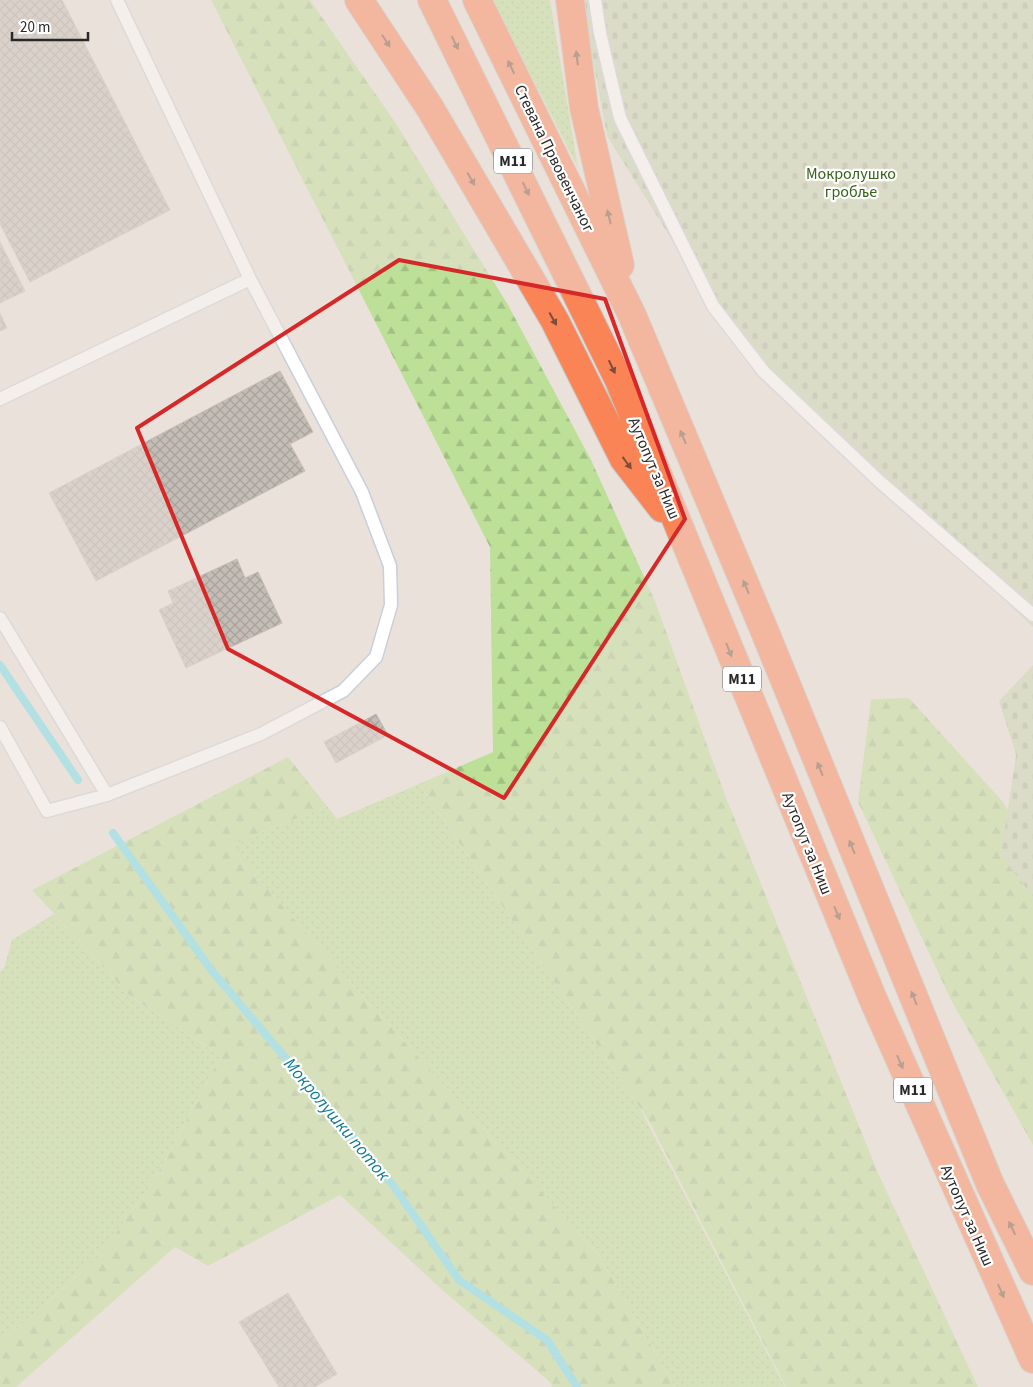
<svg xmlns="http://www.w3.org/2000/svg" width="1033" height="1387" font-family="'Source Sans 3',sans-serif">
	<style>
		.grass { fill: url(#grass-dots) }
		.forest { fill: url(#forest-firs) }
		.cemetery { fill: url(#cemetery-stones) }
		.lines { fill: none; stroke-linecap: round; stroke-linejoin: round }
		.stream { stroke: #6fddeb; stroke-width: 8 }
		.building { fill: url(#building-cross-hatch); stroke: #c6bdb4 }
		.lane-casing { stroke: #c9cfda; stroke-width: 15 }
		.highway-casing { stroke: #c3c3c3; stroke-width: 30 }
		.lane { stroke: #fff; stroke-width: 12 }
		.highway { stroke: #fa8456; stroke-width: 28 }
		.oneway { fill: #7d4d3b }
		.marked { fill: none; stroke: #d62828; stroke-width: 4; stroke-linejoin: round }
		.labels { text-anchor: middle; stroke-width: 4.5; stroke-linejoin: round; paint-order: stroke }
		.shield { fill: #fff; stroke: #696969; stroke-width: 1 }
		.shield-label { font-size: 15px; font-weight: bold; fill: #292929 }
		.street-label { font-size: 16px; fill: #292929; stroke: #fff }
		.park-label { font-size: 16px; fill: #35631b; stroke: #fff }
		.water-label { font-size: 18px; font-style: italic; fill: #107b95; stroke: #fff }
	</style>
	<defs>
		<pattern id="grass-dots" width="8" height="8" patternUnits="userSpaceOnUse" patternTransform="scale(1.25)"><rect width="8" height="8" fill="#bce098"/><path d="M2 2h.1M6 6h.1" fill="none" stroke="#a2c083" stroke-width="1.8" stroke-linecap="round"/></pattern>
		<pattern id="forest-firs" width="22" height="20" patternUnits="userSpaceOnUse" patternTransform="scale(1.25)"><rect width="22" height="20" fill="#bce098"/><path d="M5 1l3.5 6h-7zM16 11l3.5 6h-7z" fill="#a2c083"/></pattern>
		<pattern id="cemetery-stones" width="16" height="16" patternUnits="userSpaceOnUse" patternTransform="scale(1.25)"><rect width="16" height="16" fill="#c8d4b2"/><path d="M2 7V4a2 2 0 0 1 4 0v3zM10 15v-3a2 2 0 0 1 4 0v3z" fill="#acb699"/></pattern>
		<pattern id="building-cross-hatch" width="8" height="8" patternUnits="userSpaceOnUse" patternTransform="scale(1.25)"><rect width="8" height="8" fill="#c3bdb6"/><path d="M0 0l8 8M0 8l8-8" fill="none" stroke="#a8a29c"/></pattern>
	</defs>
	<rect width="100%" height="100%" fill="#ebe1db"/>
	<!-- grass -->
	<path class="grass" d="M493 0H550L578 168Z
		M419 784 638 1105 785 1387H675L598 1254 358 991 229 846 327 806 337 819Z
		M54 914 130 996 221 1056 154 1180 99 1257 0 1343V972L4 968 12 940Z"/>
	<!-- forest -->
	<path class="forest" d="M211 0H310L395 122 508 305 591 460 655 601 725 795 878 1173 978 1387H786L649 1121 419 784 493 752 490 547Z
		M909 698 1003 802 1033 852V1145L951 1000 858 802 871 699Z
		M288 757 327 806 229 846 358 991 598 1254 675 1387H552L550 1382 440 1288 340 1195 208 1266 175 1247 16 1387H0V1343L99 1257 154 1180 221 1056 130 996 32 890Z"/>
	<!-- cemetery -->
	<path class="cemetery" d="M582 0H1033V627L764 372 713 306 607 136Z
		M1033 665V897L1001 855 1016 755 999 701Z"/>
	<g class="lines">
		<!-- stream -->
		<path class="stream" d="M0 665 78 780
			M113 833 212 971 392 1184 459 1280 547 1340 577 1387"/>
	</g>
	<!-- building -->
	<path class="building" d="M0 0H62L170 210 30 282 0 224Z
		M0 242 25 291 0 303Z
		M0 313 7 328 0 331Z
		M280 371 313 432 290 444 305 471 96 581 49 493Z
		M237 559 245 578 258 572 282 623 186 668 159 610 173 603 168 591Z
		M376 714 388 735 336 763 324 742Z
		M288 1293 337 1374 315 1387H279L239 1322Z"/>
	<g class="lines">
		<!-- lane casing -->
		<g class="lane-casing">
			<path id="lane" d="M595 0 600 33 620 118 713 306 764 372 879 481 1033 615
				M0 399 250 279
				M0 618 107 795
				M0 727 47 811 107 795 261 734 343 691 376 657 391 605 390 566 362 492 250 279 117 0"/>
		</g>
		<!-- highway casing -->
		<g class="highway-casing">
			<path id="highway" d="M359 0 430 108 555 321 624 459 662 508
				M432 0 619 380 873 999 1033 1359
				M477 0 632 315 765 632 990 1184 1033 1271
				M570 0 584 108 620 265"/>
		</g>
		<!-- lane -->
		<use href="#lane" class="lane"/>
		<!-- highway -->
		<use href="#highway" class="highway"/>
	</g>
	<!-- one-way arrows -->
	<defs><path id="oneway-solid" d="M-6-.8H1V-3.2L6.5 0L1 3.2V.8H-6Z" transform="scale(1.25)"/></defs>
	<g class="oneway">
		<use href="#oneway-solid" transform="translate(386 41) rotate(57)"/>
		<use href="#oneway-solid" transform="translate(455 43) rotate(64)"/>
		<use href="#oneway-solid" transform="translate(577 58) rotate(-97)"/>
		<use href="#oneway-solid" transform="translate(511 67) rotate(-116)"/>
		<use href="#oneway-solid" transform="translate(471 179) rotate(60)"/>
		<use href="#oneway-solid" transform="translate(526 189) rotate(64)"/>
		<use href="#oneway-solid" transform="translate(609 217) rotate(-103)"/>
		<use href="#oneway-solid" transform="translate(553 319) rotate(61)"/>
		<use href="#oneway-solid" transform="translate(612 367) rotate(65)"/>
		<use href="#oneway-solid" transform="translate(683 437) rotate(-113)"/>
		<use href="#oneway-solid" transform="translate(627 463) rotate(54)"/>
		<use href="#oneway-solid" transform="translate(746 587) rotate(-113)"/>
		<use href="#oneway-solid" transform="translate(729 650) rotate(68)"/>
		<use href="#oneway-solid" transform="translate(820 769) rotate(-112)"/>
		<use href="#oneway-solid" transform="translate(852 847) rotate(-112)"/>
		<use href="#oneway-solid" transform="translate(837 913) rotate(67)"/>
		<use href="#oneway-solid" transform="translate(914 998) rotate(-112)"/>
		<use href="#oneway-solid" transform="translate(900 1062) rotate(66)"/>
		<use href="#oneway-solid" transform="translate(1012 1228) rotate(-116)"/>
		<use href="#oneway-solid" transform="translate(1001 1291) rotate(66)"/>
	</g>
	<!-- marked area -->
	<path d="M0 0H1033V1387H0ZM399 260 605 299 685 519 504 798 228 649 137 428Z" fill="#ebe1db" fill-opacity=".55" fill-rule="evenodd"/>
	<path class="marked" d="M399 260 605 299 685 519 504 798 228 649 137 428Z"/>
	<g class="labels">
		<!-- shield labels -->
		<g class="shield">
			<rect x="494" y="148.5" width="38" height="25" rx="4"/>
			<rect x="723" y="666.5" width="38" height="25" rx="4"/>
			<rect x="894" y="1077.5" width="38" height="25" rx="4"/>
		</g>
		<g class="shield-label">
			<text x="513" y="166">M11</text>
			<text x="742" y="684">M11</text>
			<text x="913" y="1095">M11</text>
		</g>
		<!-- street labels -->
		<g class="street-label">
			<text transform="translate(555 158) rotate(64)" y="6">Стевана Првовенчаног</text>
			<text transform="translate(655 468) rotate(67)" y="6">Аутопут за Ниш</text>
			<text transform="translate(808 843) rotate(68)" y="6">Аутопут за Ниш</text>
			<text transform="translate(968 1215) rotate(66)" y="6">Аутопут за Ниш</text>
		</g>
		<!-- park labels -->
		<g class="park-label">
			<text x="851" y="179">Мокролушко<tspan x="851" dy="18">гробље</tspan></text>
		</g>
		<!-- water labels -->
		<g class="water-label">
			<text transform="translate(337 1119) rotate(50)" y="6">Мокролушки поток</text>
		</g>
	</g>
	<!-- scale -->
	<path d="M12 32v8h76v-8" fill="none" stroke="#292929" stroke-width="2.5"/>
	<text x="20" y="32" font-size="15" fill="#292929" stroke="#ffffff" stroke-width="4" paint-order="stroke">20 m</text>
</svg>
